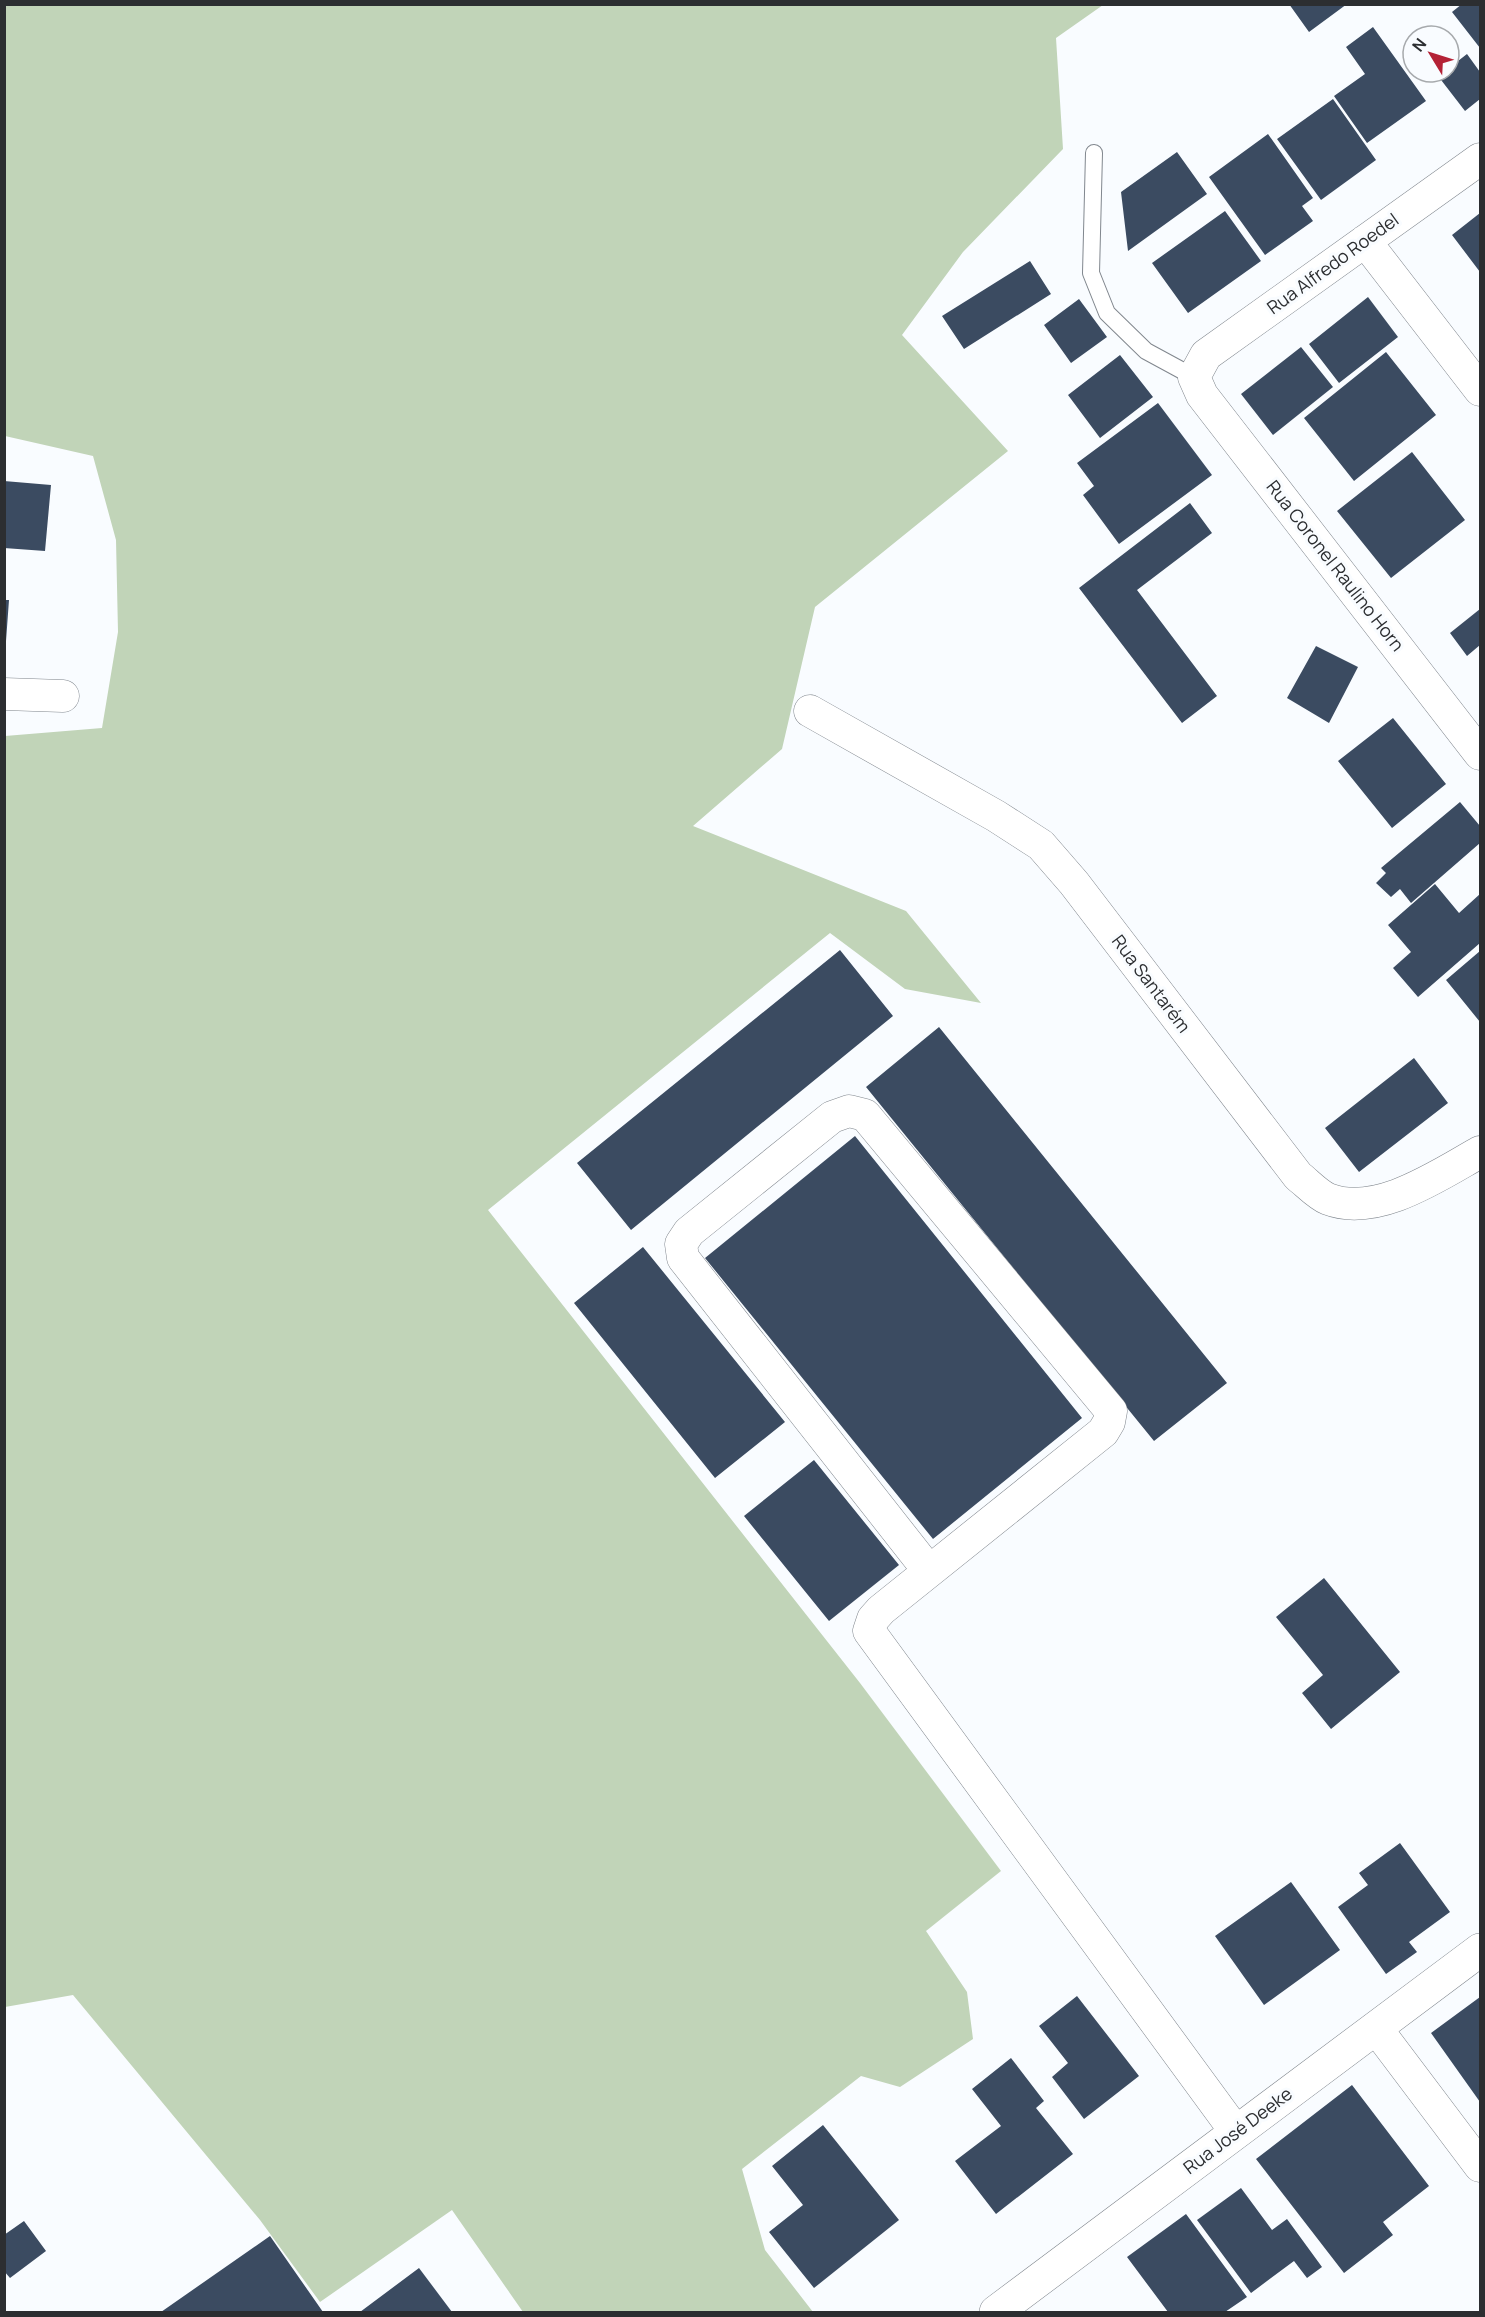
<svg xmlns="http://www.w3.org/2000/svg" width="1485" height="2317" font-family="Manrope,sans-serif">
	<style>
		.forest { fill: #c1d4b8 }
		.building { fill: #3b4b61 }
		.lines { fill: none; stroke-linecap: round; stroke-linejoin: round }
		.service-casing { stroke: #81878e; stroke-width: 18 }
		.minor-casing { stroke: #81878e; stroke-width: 33 }
		.tertiary-casing { stroke: #81878e; stroke-width: 34 }
		.service { stroke: #fff; stroke-width: 16 }
		.minor { stroke: #fff; stroke-width: 32 }
		.tertiary { stroke: #fff; stroke-width: 33 }
		.labels { text-anchor: middle; stroke-width: 6; stroke-linejoin: round; paint-order: stroke }
		.street-label { font-size: 18px; fill: #2c2e31; stroke: #f9fcff }
	</style>
	<rect width="100%" height="100%" fill="#f9fcff"/>
	<!-- forest -->
	<path class="forest" d="M5 4 1103 5 1056 38 1063 149 963 252 902 335 1008 451 815 607 782 749 693 826 906 911 981 1003 905 989 830 933 488 1210 860 1683 1001 1871 926 1931 967 1992 973 2039 900 2087 861 2076 742 2169 765 2250 813 2312H523L452 2210 320 2302 260 2220 73 1995 5 2007V736L102 728 118 632 116 540 93 456 5 436Z"/>
	<!-- building -->
	<path class="building" d="M1289 4H1347L1309 32Z
		M1462 4H1480V48L1452 12Z
		M1373 27 1426 101 1367 143 1334 96 1365 74 1346 47Z
		M1467 54 1480 72V99L1465 111 1438 76 1443 72H1449V68Z
		M1333 99 1376 160 1321 200 1277 139Z
		M1268 134 1313 198 1302 206 1313 221 1265 255 1209 177Z
		M1177 152 1207 194 1128 251 1121 192Z
		M1225 211 1261 261 1188 313 1152 263Z
		M1480 213V272L1452 235Z
		M1030 261 1051 294 964 349 942 316Z
		M1368 297 1398 337 1339 383 1309 344Z
		M1079 299 1107 337 1071 363 1044 325Z
		M1301 347 1333 387 1273 435 1241 394Z
		M1386 352 1436 415 1354 481 1304 418Z
		M1120 355 1153 397 1100 438 1068 395Z
		M1158 403 1212 475 1119 544 1083 495 1094 486 1077 463Z
		M1412 452 1465 520 1391 578 1337 511Z
		M4 481 51 485 45 551 4 548Z
		M1190 503 1212 533 1137 590 1217 696 1182 723 1079 588Z
		M4 600H9L6 641H4Z
		M1480 609V645L1467 656 1450 633Z
		M1316 646 1358 667 1329 723 1287 698Z
		M1393 718 1446 784 1392 828 1338 761Z
		M1460 802 1480 826V843L1411 903 1400 889 1391 897 1376 883 1386 873 1381 868Z
		M1435 884 1459 913 1480 894V943L1418 997 1393 968 1411 952 1388 925Z
		M840 950 893 1016 631 1230 577 1163Z
		M1480 951V1022L1446 980Z
		M939 1027 1227 1383 1154 1441 866 1087Z
		M1414 1058 1448 1103 1359 1172 1325 1128Z
		M855 1136 1082 1418 933 1539 705 1258Z
		M643 1247 785 1422 715 1478 574 1303Z
		M814 1460 899 1565 829 1621 744 1516Z
		M1324 1578 1400 1672 1331 1729 1302 1693 1323 1675 1276 1617Z
		M1400 1843 1450 1912 1409 1942 1417 1952 1386 1974 1338 1907 1368 1885 1359 1873Z
		M1291 1882 1340 1950 1264 2005 1215 1936Z
		M1077 1996 1139 2076 1084 2119 1052 2077 1068 2063 1039 2026Z
		M1480 1997V2102L1431 2033Z
		M1011 2058 1044 2101 1036 2108 1073 2154 996 2214 955 2161 1001 2126 972 2089Z
		M1352 2085 1429 2186 1383 2222 1393 2235 1344 2273 1256 2159Z
		M823 2125 899 2220 814 2288 769 2232 803 2205 772 2166Z
		M1241 2188 1272 2230 1287 2219 1322 2267 1307 2278 1294 2261 1251 2293 1197 2220Z
		M1186 2214 1247 2297 1225 2312H1168L1127 2257Z
		M24 2221 46 2251 10 2278 4 2271V2235Z
		M270 2236 323 2312H161Z
		M419 2268 452 2312H360Z"/>
	<g class="lines">
		<!-- service casing -->
		<g class="service-casing">
			<path id="service" d="M1094 153 1091 273 1107 313 1146 351 1194 377"/>
		</g>
		<!-- minor casing -->
		<g class="minor-casing">
			<path id="minor" d="M1480 159 1206 355 1194 377 1202 395 1480 754
				M1365 241 1480 390
				M4 694 63 696
				M810 711 996 816 1041 845 1074 883 1298 1176C1307 1183 1318 1195 1328 1199 1377 1218 1439 1175 1480 1152
				M929 1571 683 1258 681 1244 689 1232 832 1117 849 1111 865 1115 1111 1411 1109 1422 1103 1432 881 1610 873 1619 869 1631 1236 2132
				M1376 2028 1480 2166"/>
		</g>
		<!-- tertiary casing -->
		<g class="tertiary-casing">
			<path id="tertiary" d="M996 2312 1480 1950"/>
		</g>
		<!-- service -->
		<use href="#service" class="service"/>
		<!-- minor -->
		<use href="#minor" class="minor"/>
		<!-- tertiary -->
		<use href="#tertiary" class="tertiary"/>
	</g>
	<g class="labels">
		<!-- street labels -->
		<g class="street-label">
			<text transform="translate(1333 264) rotate(-36)" y="6">Rua Alfredo Roedel</text>
			<text transform="translate(1335 566) rotate(52)" y="6">Rua Coronel Raulino Horn</text>
			<text transform="translate(1151 984) rotate(53)" y="6">Rua Santarém</text>
			<text transform="translate(1238 2131) rotate(-37)" y="6">Rua José Deeke</text>
		</g>
	</g>
	<!-- border -->
	<rect width="1485" height="2317" fill="none" stroke="#2c2e31" stroke-width="12"/>
	<!-- north arrow -->
	<g transform="translate(1431 54) rotate(308)"><circle r="28" fill="#f9fcff" stroke="#a7aaad" stroke-width="1.5"/>
	<path d="M0-4.5L10 22L0 15L-10 22Z" fill="#b42236"/>
	<text y="-9" font-size="16" font-weight="bold" text-anchor="middle" fill="#2c2e31">N</text>
	</g>
</svg>
